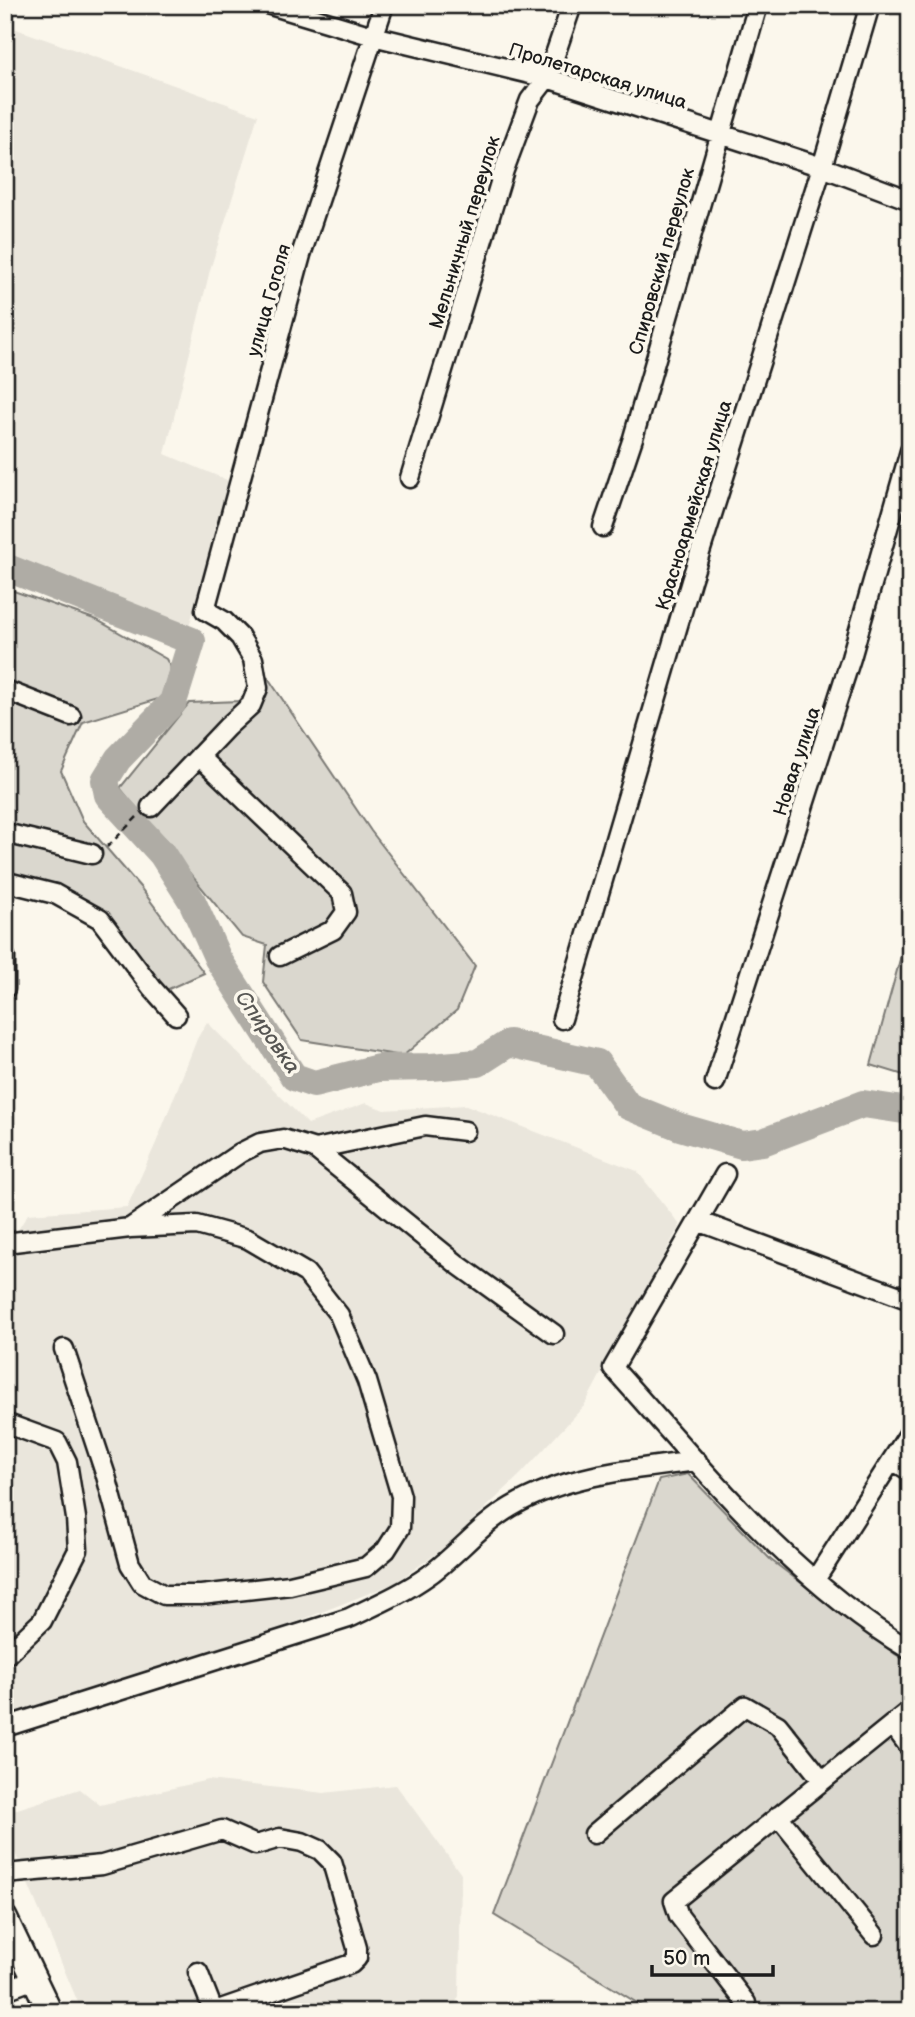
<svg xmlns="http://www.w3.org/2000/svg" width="915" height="2017" font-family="'Balsamiq Sans',sans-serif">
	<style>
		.built { fill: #eae6dc }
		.green { fill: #dad7ce; stroke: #7b7a75; stroke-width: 2 }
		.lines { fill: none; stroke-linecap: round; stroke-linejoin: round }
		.river { stroke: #afaca5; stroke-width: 28 }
		.minor-casing { stroke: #1c1c1c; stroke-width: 23 }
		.major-casing { stroke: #1c1c1c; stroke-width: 28 }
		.path { stroke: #1c1c1c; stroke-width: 2.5; stroke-dasharray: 7 5; stroke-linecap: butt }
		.minor { stroke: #fbf7ec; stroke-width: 18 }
		.major { stroke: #fbf7ec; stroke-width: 23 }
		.labels { text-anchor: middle; stroke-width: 7; stroke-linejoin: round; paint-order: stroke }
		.street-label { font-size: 19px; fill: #1c1c1c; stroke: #fbf7ec }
		.water-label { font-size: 21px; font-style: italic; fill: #575653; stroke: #fbf7ec }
	</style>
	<rect width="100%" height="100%" fill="#fbf7ec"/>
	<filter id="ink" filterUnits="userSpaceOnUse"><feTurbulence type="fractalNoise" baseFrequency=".0143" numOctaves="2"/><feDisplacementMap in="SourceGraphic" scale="14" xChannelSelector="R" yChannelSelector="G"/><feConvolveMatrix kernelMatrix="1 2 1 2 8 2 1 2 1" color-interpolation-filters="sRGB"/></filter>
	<g filter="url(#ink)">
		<!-- built -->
		<path class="built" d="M5 25 258 115 210 270 165 454 234 483 189 626 5 555Z
			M207 1022 308 1124 366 1103 384 1110 466 1105 637 1171 680 1225 584 1406 521 1474 444 1548 395 1583 251 1640 5 1719V1236H14L28 1214 127 1207 156 1143 197 1039Z
			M208 1780 324 1793 396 1785 461 1874 459 1996 451 2012H82L5 1829V1813L80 1789 100 1805Z"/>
		<!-- green -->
		<path class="green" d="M5 588 97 620 166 659 176 677 168 696 83 722 61 771 83 821 140 887 204 973 162 992 114 923 68 894 5 877Z
			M260 666 371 831 475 966 457 1010 403 1056 302 1040 263 982 267 945 242 937 120 788 189 703 240 701Z
			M910 923V1077L871 1065Z
			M688 1474 771 1560 895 1654 910 1663V2012H652L494 1915 659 1480Z"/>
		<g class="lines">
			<!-- river -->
			<path class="river" d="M5 567 192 641 173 702 118 759 105 780 108 795 162 854 192 901 218 959 294 1077 314 1084 378 1068 431 1067 478 1063 509 1043 597 1063 628 1106 680 1127 742 1145 763 1142 863 1104 910 1111"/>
			<!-- minor casing -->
			<g class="minor-casing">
				<path id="minor" d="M270 5 373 36 547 78 822 167 910 200
					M410 478 504 170 530 100 547 78 572 5
					M603 527 633 438 758 5
					M5 690 71 716
					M199 756 342 893 346 912 333 930 280 956
					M151 807 227 727 251 705 258 688 253 659 240 637 224 621 205 610 301 255 384 5
					M5 833 92 854
					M5 884 11 883 55 894 100 919 152 988 176 1015
					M5 957V989
					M562 1019 691 581 822 167 870 5
					M715 1082 851 658 910 451
					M315 1149 425 1126 465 1131
					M725 1174 613 1368C703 1468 792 1580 910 1650
					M698 1221 910 1300
					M5 1243 130 1228 240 1153 260 1143 283 1139 315 1149 457 1264 554 1334
					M64 1349 106 1476 130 1564 142 1583 164 1595H201L290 1585 366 1567 386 1550 400 1528 401 1496 367 1381 339 1315 306 1273 248 1239 197 1225 130 1228
					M5 1423 57 1442 67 1462 76 1518 78 1550 42 1621 5 1656
					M892 1460 910 1471
					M815 1580 910 1432
					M893 1725 910 1748
					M5 1727 349 1618C376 1605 404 1593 429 1575 458 1554 480 1525 511 1507 567 1474 634 1469 697 1461
					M778 1816 874 1935
					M594 1834 745 1706 778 1725 822 1780
					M5 1874 102 1865 222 1830 256 1845 280 1838 302 1842 320 1850 332 1862 357 1948V1958L351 1964 212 2012
					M198 1972 213 2010
					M5 1990 35 1979
					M746 2003 679 1916 674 1901 910 1710"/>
			</g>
			<!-- major casing -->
			<g class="major-casing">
				<path id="major" d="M5 1918 50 2012"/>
			</g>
			<!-- path -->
			<path class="path" d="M107 847 137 817"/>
			<!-- minor -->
			<use href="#minor" class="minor"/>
			<!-- major -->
			<use href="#major" class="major"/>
		</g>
	</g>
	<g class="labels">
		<!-- street labels -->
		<g class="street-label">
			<text transform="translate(598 75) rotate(17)" y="7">Пролетарская улица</text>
			<text transform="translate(464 232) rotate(-73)" y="7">Мельничный переулок</text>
			<text transform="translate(661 261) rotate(-74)" y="7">Спировский переулок</text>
			<text transform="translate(268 300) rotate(-74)" y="7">улица Гоголя</text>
			<text transform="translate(693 505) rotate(-73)" y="7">Красноармейская улица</text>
			<text transform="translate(796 761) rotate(-72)" y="7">Новая улица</text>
		</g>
		<!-- water labels -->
		<g class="water-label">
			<text transform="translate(268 1032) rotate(55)" y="7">Спировка</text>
		</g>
	</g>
	<!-- margin -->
	<rect width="915" height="2017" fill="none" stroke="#fbf7ec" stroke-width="28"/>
	<rect x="14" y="14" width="887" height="1989" fill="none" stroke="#1c1c1c" stroke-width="2.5" filter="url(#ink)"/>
	<!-- scale -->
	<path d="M652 1965v10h121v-10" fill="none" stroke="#1c1c1c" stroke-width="3.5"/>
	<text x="663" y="1965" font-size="21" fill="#1c1c1c" stroke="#fbf7ec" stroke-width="5" paint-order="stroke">50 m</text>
</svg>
